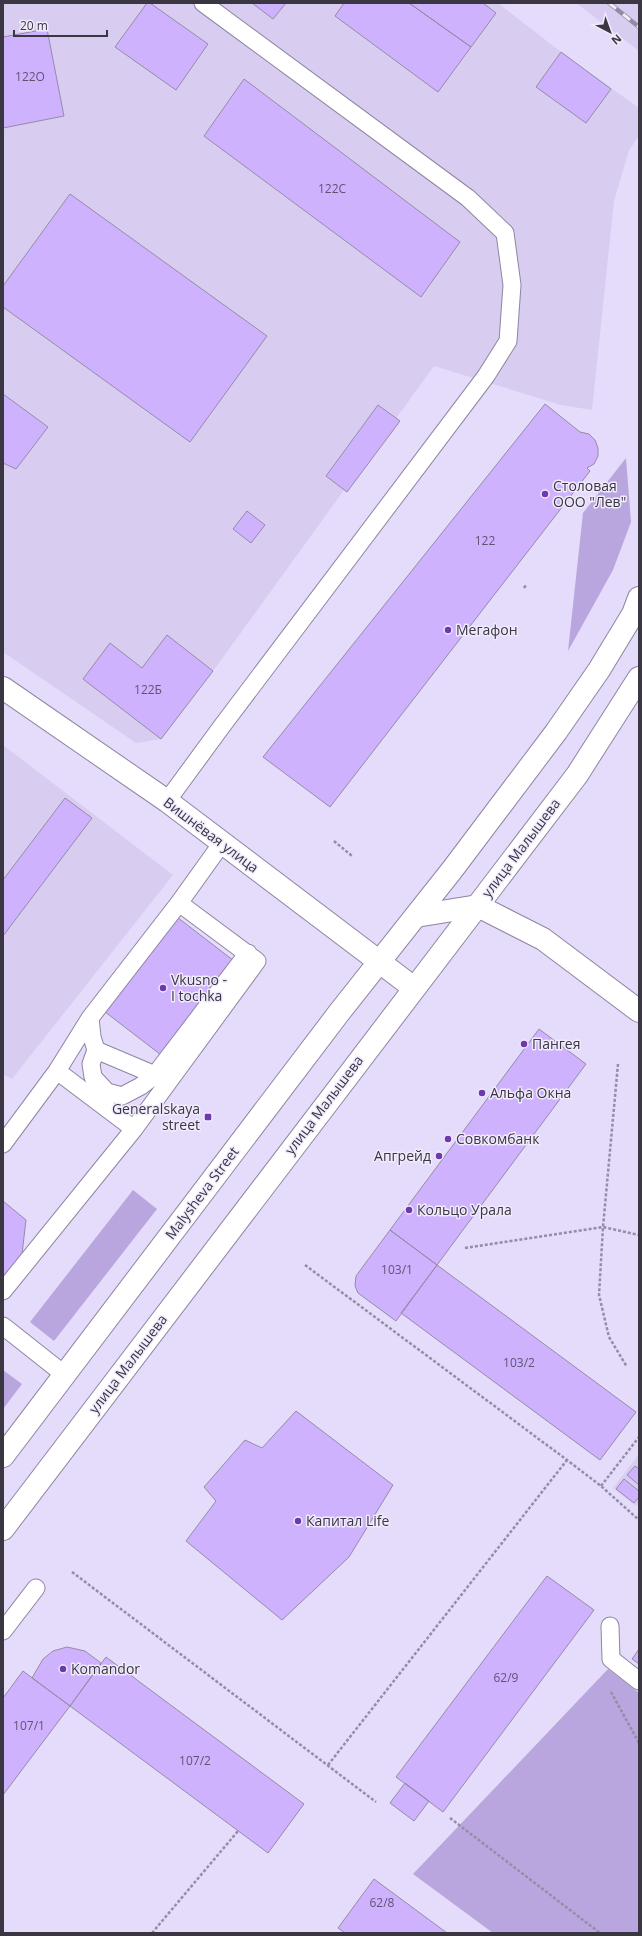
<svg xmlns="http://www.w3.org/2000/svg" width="642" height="1936" font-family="'Open Sans',sans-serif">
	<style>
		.built { fill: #d8cdf1 }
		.green { fill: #baa6de }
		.building { fill: #ceb2fe; stroke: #958ba8 }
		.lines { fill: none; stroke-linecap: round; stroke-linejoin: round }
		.service-casing { stroke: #8f85a1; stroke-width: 19 }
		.minor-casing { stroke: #8f85a1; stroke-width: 24 }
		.primary-casing { stroke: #8f85a1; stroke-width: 24 }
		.path { stroke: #948da3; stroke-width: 2.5; stroke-dasharray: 3 2; stroke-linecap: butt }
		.service { stroke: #fff; stroke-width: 17 }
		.minor { stroke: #fff; stroke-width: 22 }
		.primary { stroke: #fff; stroke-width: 22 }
		.rail-casing { stroke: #938ca2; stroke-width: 4.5 }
		.rail { stroke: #f1ebfd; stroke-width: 3; stroke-dasharray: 9; stroke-linecap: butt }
		.poi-dot { fill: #6e38ae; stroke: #f1ebfd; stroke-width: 1.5 }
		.labels { text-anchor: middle; stroke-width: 3; stroke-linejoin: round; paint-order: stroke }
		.number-label { font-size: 12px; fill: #5f5571 }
		.poi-label { font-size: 14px; fill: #3a3642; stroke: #f1ebfd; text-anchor: start }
		.street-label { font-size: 14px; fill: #3a3642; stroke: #f1ebfd }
	</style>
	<rect width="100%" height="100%" fill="#e5dbfa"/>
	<!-- built -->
	<path class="built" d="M3 3H498L561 52 639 108V136L629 150 614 201 592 410 561 405 434 366 213 671 161 739 136 743 3 652Z
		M576 3H639V51Z
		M3 745 173 875 12 1079 3 1074Z
		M639 1454V1502L636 1506 613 1488Z"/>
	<!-- green -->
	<path class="green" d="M626 458 631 522 613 570 568 651 583 513Z
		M133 1190 157 1209 54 1341 30 1322Z
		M3 1370 22 1384 3 1409Z
		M608 1669 639 1693V1933H493L413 1874Z"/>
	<!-- building -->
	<path class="building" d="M147 3H150L208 44 176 90 115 47Z
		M252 3H286L273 19Z
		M344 3H409L471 47 438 92 335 16Z
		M409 3H483L496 13 471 47Z
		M47 29 64 116 3 128V37Z
		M561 52 611 89 586 123 536 87Z
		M244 79 460 242 421 297 204 136Z
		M70 194 267 336 190 442 3 307V286Z
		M3 394 48 427 16 469 3 463Z
		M545 404 580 432 589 434 595 440 598 448V456L594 464 587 468 590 471 330 807 263 757Z
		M378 405 400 421 347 492 326 476Z
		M247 511 265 525 251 543 233 529Z
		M167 635 213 671 161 739 83 679 110 643 142 668Z
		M65 798 92 818 3 936V880Z
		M173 914 238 964 165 1058 100 1008Z
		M539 1029 586 1064 437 1265 390 1230Z
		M3 1201 26 1220 22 1254 3 1278Z
		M390 1230 437 1265 396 1321 358 1293 355 1286 356 1276Z
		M437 1265 636 1412 600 1460 401 1313Z
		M296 1411 393 1485 349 1557 282 1620 186 1541 216 1501 204 1487 245 1440 262 1448Z
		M635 1466 639 1469V1485L627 1475Z
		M624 1479 639 1491V1497L634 1503 616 1489Z
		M547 1576 594 1610 443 1812 396 1777Z
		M67 1647 85 1651 101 1663 70 1706 32 1678 43 1659 53 1651Z
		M639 1649V1664L632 1659Z
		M106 1657 304 1804 268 1853 70 1706Z
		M23 1671 70 1706 3 1795V1698Z
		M405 1783 429 1801 414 1821 390 1803Z
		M374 1879 447 1933H345L338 1928Z"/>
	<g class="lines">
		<!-- service casing -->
		<g class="service-casing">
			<path id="service" d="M167 801 222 726 486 376 508 341 512 285 505 233 468 198 203 3
				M90 1018 92 1037 96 1050 155 1075 248 953
				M96 1050 91 1064 93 1077 107 1092 122 1096 141 1086 155 1075
				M57 1071 134 1129
				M3 1144 57 1071 90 1018 179 903 222 843
				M3 1291 134 1129 257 961 179 903
				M3 1326 65 1375
				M610 1626 611 1659 639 1681
				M3 1631 36 1588"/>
		</g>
		<!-- minor casing -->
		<g class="minor-casing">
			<path id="minor" d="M3 688 167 801 414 988
				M416 916 478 906 543 939 639 1011"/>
		</g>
		<!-- primary casing -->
		<g class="primary-casing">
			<path id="primary" d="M3 1456 338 1014 452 870 556 732 599 670 633 614 639 598
				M3 1529 577 775 639 678"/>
		</g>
		<!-- path -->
		<path class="path" d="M524 588 526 585
			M334 841 352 856
			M618 1064 603 1227 599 1295 609 1337 627 1367
			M465 1248 603 1227 639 1235
			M305 1265 567 1460 601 1486 639 1520
			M601 1486 639 1437
			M72 1572 376 1802
			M611 1692 639 1743
			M328 1765 567 1460
			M450 1818 600 1933
			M152 1933 238 1831"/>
		<!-- service -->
		<use href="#service" class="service"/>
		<!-- minor -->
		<use href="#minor" class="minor"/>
		<!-- primary -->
		<use href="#primary" class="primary"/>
		<!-- rail casing -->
		<g class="rail-casing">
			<path id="rail" d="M609 3 639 27"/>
		</g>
		<!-- rail -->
		<use href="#rail" class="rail"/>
	</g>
	<!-- markers -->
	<g class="poi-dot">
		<circle cx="545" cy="494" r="4"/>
		<circle cx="448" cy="630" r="4"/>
		<circle cx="163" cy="988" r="4"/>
		<circle cx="524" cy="1044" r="4"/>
		<circle cx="482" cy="1093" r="4"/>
		<rect x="204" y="1113" width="8" height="8" rx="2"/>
		<circle cx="448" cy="1139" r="4"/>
		<circle cx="439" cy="1156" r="4"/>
		<circle cx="409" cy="1210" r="4"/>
		<circle cx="298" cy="1521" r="4"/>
		<circle cx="63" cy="1669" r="4"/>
	</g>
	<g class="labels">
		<!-- number labels -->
		<g class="number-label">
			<text x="30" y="81">122О</text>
			<text x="332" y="193">122С</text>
			<text x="485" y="545">122</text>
			<text x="148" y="694">122Б</text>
			<text x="397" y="1274">103/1</text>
			<text x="519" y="1367">103/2</text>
			<text x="506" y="1682">62/9</text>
			<text x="29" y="1730">107/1</text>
			<text x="195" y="1765">107/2</text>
			<text x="382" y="1907">62/8</text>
		</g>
		<!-- poi labels -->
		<g class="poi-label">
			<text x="553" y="491">Столовая<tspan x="553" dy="16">ООО "Лев"</tspan></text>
			<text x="456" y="635">Мегафон</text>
			<text x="171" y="985">Vkusno -<tspan x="171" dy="16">I tochka</tspan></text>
			<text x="532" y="1049">Пангея</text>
			<text x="490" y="1098">Альфа Окна</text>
			<text x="200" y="1114" text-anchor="end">Generalskaya<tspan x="200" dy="16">street</tspan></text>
			<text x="456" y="1144">Совкомбанк</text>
			<text x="431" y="1161" text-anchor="end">Апгрейд</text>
			<text x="417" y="1215">Кольцо Урала</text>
			<text x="306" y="1526">Капитал Life</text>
			<text x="71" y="1674">Komandor</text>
		</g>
		<!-- street labels -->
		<g class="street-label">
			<text transform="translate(211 835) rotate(37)" y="5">Вишнёвая улица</text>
			<text transform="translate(521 848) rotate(-53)" y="5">улица Малышева</text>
			<text transform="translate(324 1105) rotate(-53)" y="5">улица Малышева</text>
			<text transform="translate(202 1193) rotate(-53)" y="5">Malysheva Street</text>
			<text transform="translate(128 1364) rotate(-53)" y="5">улица Малышева</text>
		</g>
	</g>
	<!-- border -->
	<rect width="642" height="1936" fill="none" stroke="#3a3642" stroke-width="8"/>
	<!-- north arrow -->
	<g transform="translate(610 32) rotate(139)" stroke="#f1ebfd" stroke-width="3" paint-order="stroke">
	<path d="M0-3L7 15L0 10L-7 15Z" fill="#3a3642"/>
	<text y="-6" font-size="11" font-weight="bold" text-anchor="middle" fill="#3a3642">N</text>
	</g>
	<!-- scale -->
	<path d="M14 30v6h93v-6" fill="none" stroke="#3a3642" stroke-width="2"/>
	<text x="20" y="30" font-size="12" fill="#3a3642" stroke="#f1ebfd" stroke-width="3" paint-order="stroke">20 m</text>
</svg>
